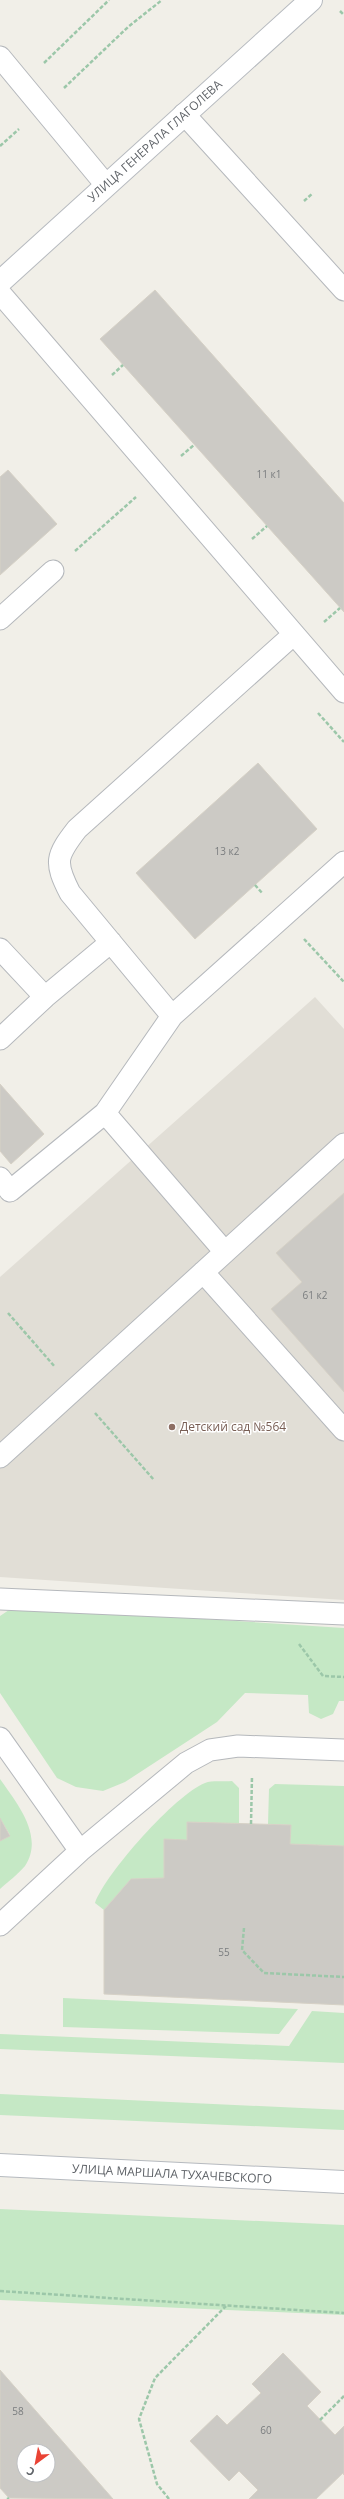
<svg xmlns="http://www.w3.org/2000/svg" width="344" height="2499" font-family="'Open Sans',sans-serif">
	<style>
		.education { fill: #e1ded6 }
		.green { fill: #c5e8c5 }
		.building { fill: #cccac5; stroke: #d6d1c6; fill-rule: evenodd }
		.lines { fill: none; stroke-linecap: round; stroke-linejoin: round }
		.lane-casing { stroke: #b5b8bc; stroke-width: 23 }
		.secondary-casing { stroke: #b6babf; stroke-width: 24 }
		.path { stroke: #9cc7a9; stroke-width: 2.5; stroke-dasharray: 4 2; stroke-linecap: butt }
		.lane { stroke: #fff; stroke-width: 21 }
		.secondary { stroke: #fff; stroke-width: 22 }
		.education-dot { fill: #8d6e63; stroke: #fff; stroke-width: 1.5 }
		.labels { text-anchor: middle; stroke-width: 3; stroke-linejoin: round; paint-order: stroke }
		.number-label { font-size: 10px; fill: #7a7d7f }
		.street-label { font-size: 12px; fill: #5f6368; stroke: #fff }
		.education-label { font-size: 12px; fill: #785e54; stroke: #fff; text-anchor: start }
	</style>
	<rect width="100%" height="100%" fill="#f1efe8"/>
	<!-- education -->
	<path class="education" d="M315 997 344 1029V1600L0 1577V1277Z"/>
	<!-- green -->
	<path class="green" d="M33 1608 344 1628V1701H339L333 1714 321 1719 309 1713 308 1695 245 1693 217 1722 125 1782 103 1791 76 1787 57 1778 0 1693V1616L9 1610Z
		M0 1779C16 1802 45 1836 25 1866 18 1874 8 1882 0 1889V1841L10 1835 0 1818Z
		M232 1781 239 1788V1824L187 1822V1840H164V1878L131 1879 104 1910 95 1903C106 1873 175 1795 205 1783 212 1780 224 1782 232 1781Z
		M275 1784 344 1786V1846L290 1844 291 1825 268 1824 269 1789Z
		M63 1998 298 2009 279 2034 63 2027Z
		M312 2011 344 2013V2063L0 2049V2034L289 2046Z
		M0 2094 344 2110V2130L0 2115Z
		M0 2209 344 2225V2315L0 2300Z"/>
	<!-- building -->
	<path class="building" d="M155 290 344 503V612L100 339Z
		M8 470 57 524 0 575V477Z
		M258 763 317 829 195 939 136 873Z
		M0 1084 44 1134 11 1164 0 1151Z
		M344 1193V1392L271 1309 302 1282 276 1253Z
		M0 1818 10 1836 0 1841Z
		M187 1822 291 1825 290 1844 344 1846V2005L104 1994V1910L131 1879 164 1878V1839L187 1840Z
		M283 2353 321 2392 307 2406 335 2435 344 2426V2475L343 2473 316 2499H249L258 2490 239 2471 229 2481 190 2441 217 2415 227 2425 261 2393 252 2384Z
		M0 2370 113 2499 9 2498 0 2488ZM24 2451H48V2475H24Z"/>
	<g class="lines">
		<!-- lane casing -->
		<g class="lane-casing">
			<path id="lane" d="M0 57 106 185
				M184 114 344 290
				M0 293 344 692
				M0 619 53 571
				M0 949 45 997 0 1039
				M45 997 111 942
				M172 1016 70 893C54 862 56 856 77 829L294 634
				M0 1178 10 1191 105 1113
				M225 1252 105 1113 172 1016 344 862
				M203 1272 344 1430
				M0 1457 344 1144
				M0 1599 344 1614
				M0 1738 80 1851 0 1925
				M80 1851 186 1763 210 1750 238 1746 344 1750"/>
		</g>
		<!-- secondary casing -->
		<g class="secondary-casing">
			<path id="secondary" d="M0 282 311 0
				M0 2165 344 2182"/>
		</g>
		<!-- path -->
		<path class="path" d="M340 11 344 15
			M44 63 109 0
			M64 88 128 27 162 0
			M0 146 19 129
			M304 201 313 193
			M112 375 123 365
			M181 456 194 445
			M252 539 267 526
			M75 551 136 497
			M324 622 340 608
			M318 713 344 742
			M255 885 263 894
			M304 939 344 982
			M8 1313 55 1367
			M95 1413 154 1480
			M299 1644 323 1676 344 1677
			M251 1824 252 1776
			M244 1928 242 1950 264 1973 344 1977
			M0 2291 344 2313
			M320 2420 344 2396
			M7 2499 9 2498
			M169 2499 157 2484 139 2419 155 2378 226 2306"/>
		<!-- lane -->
		<use href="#lane" class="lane"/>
		<!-- secondary -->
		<use href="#secondary" class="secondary"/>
	</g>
	<!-- markers -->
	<circle class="education-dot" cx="172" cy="1427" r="4"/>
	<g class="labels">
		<!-- number labels -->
		<g class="number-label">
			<text x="269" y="478">11 к1</text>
			<text x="227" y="855">13 к2</text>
			<text x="315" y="1299">61 к2</text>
			<text x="224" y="1956">55</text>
			<text x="18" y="2415">58</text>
			<text x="266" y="2434">60</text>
		</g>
		<!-- street labels -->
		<g class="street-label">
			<text transform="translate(155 141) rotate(-42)" y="4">УЛИЦА ГЕНЕРАЛА ГЛАГОЛЕВА</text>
			<text transform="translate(172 2174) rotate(3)" y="4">УЛИЦА МАРШАЛА ТУХАЧЕВСКОГО</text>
		</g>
		<!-- education labels -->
		<g class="education-label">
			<text x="180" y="1431">Детский сад №564</text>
		</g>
	</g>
	<!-- north arrow -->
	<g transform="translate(36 2463) rotate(212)"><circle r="19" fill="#ffffff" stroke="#bfc1c3"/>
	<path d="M0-3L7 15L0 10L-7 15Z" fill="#ea4335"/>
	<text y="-6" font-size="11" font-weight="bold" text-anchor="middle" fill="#5f6368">С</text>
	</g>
</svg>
